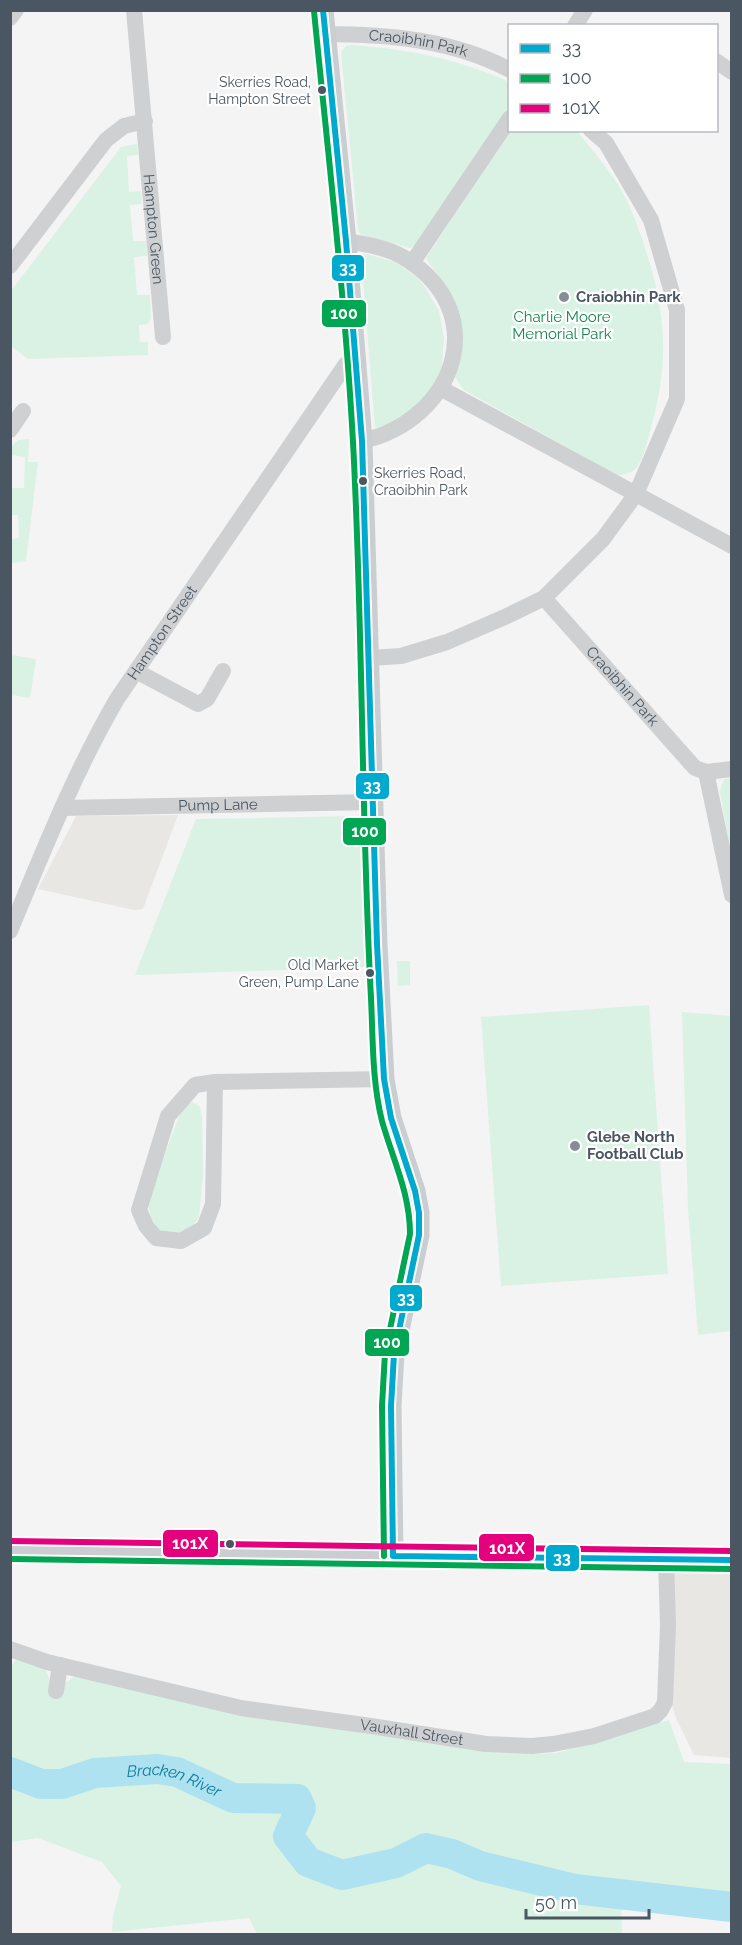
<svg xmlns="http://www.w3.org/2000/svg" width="742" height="1945" font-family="Raleway,sans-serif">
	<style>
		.commercial { fill: #e8e7e3 }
		.green { fill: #d9f2e3 }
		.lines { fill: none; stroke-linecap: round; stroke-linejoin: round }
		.river { stroke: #aee2f0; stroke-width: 30 }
		.minor { stroke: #ced0d2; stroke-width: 16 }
		.major { stroke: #caced1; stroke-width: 21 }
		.bus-1-casing { stroke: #fff; stroke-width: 10 }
		.bus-2-casing { stroke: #fff; stroke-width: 10 }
		.bus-3-casing { stroke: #fff; stroke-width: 10 }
		.bus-1 { stroke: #00a9ce; stroke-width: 6 }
		.bus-2 { stroke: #00a651; stroke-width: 6 }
		.bus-3 { stroke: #e5007d; stroke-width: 6 }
		.bus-dot { fill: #4a5661; stroke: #fff; stroke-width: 2 }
		.poi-dot { fill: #868d94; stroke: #fff; stroke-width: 2 }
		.labels { text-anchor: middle; stroke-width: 4.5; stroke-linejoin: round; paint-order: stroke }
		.bus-label { font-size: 14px; fill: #4a5661; stroke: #fff; text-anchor: end }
		.street-label { font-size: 15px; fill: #4a5661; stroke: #fff }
		.poi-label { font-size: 15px; font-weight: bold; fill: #4a5661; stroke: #fff; text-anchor: start }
		.park-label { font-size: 15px; fill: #17864f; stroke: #fff }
		.water-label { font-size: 16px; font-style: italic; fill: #0c7c9b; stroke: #fff }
		.line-badge { stroke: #fff; stroke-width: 2 }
		.badge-label { font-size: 16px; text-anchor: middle; font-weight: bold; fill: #fff }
	</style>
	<rect width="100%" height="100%" fill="#f4f4f4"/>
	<!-- commercial -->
	<path class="commercial" d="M178 815 143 909 134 910 38 889 76 816Z
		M672 1570H731V1758L694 1755 676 1718 672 1705Z"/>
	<!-- green -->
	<path class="green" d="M351 45C406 49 454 58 505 80L509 86V109L417 245 410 248 360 234 358 230 341 52 346 46Z
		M510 131H577C593 151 610 170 623 193 632 210 639 229 645 248 665 308 670 361 652 423 649 434 644 461 635 469 632 473 623 474 618 476L464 390 455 377C462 348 466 320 451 293 444 280 433 270 426 258Z
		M137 144 138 155 127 156 129 192 141 191 142 204 130 205 133 241H146L147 256 134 257 137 295H150L151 318 148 324 139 325 140 342H148V355L28 359 11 346 10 292 121 147Z
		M363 253 395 262 417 277 425 287 439 311 444 338 442 366 430 392 400 420 375 428 361 256Z
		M29 439 28 462H38L26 561 11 563V539L19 538 18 515H11V488H24L25 457 11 455V447L18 440Z
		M11 655 36 659 30 698 11 695Z
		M731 778V854L720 791 724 779Z
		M357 816 361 831 367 967 135 975 196 819Z
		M397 961H410V985L398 986Z
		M649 1005 668 1274 501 1286 481 1017Z
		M682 1012 732 1016 731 1331 698 1335 688 1208Z
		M193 1102 200 1107 202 1117 203 1175 199 1217 194 1225 183 1233 170 1236 158 1229 151 1218 148 1205 163 1159 182 1109 184 1105Z
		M16 1659C43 1667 51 1664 50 1695L63 1696 65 1683 74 1677 473 1749 539 1754 557 1753 669 1720 684 1762 731 1764V1914L621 1900 622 1934H257L249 1918 112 1932 113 1916 121 1886 102 1862 38 1838 11 1842 10 1669Z"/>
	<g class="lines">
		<!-- river -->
		<path class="river" id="s1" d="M10 1772 41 1784H62L95 1773 157 1769 177 1772 233 1798 297 1799 301 1808 288 1836 308 1862 342 1875 396 1863 426 1848 452 1854 480 1866 575 1889 732 1907"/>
		<!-- minor -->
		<g class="minor">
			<path id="s2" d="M134 10 163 337"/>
			<path d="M10 18 16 10"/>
			<path d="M575 26 585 10"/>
			<path id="s3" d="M325 34C388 34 454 40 510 70"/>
			<path d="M716 61 732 72"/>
			<path d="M346 241C365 244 386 247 403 257 494 311 456 420 362 441"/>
			<path d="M412 263 510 118"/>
			<path d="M10 266 106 140 124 126 145 121"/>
			<path d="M442 389 732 546"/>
			<path d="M10 430 23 411"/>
			<path id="s4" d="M544 598 695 768 706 772 732 769"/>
			<path d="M370 658 401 656 447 642 507 616 544 598 603 539 636 494 677 399V310L651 220 606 143 591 130"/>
			<path d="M136 671 198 704 207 699 223 671"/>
			<path d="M706 772 732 895"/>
			<path id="s5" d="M62 808 373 802"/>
			<path id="s6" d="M10 931C43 852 74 773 117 699L346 364 356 363"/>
			<path d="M215 1082 213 1204 204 1228 181 1241 156 1238 146 1226 139 1210 168 1116 195 1085 215 1082 384 1079"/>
			<path id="s7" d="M10 1649 47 1662 241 1708 371 1726 486 1744 532 1746 553 1744 594 1736 655 1716 661 1710 665 1702 668 1625 666 1559"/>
			<path d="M56 1691 60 1665"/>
		</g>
		<!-- major -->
		<path class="major" d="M323 10 346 241 362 441 377 944 384 1079 391 1118 415 1191 419 1213V1235L394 1354 391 1406 393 1556
			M10 1550 732 1560"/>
		<!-- bus-1 casing -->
		<g class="bus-1-casing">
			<path id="bus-1" d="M323 10 346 241 362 441 377 944 384 1079 391 1118 415 1191 419 1213V1235L394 1354 391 1406 393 1556
				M393 1556 732 1560"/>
		</g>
		<!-- bus-2 casing -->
		<g class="bus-2-casing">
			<path id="bus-2" d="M314 11C328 154 345 298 353 442 363 627 361 813 371 998 373 1039 372 1081 382 1121 393 1160 410 1193 410 1234L385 1353 382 1406 384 1556
				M10 1559 732 1569"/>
		</g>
		<!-- bus-3 casing -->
		<g class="bus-3-casing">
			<path id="bus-3" d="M10 1541 732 1551"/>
		</g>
		<!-- bus-1 -->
		<use href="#bus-1" class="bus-1"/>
		<!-- bus-2 -->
		<use href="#bus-2" class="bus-2"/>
		<!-- bus-3 -->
		<use href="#bus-3" class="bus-3"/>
	</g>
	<!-- markers -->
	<g class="bus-dot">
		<circle cx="322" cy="90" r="5"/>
		<circle cx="363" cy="481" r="5"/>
		<circle cx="370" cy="973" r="5"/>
		<circle cx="230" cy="1544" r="5"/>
	</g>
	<g class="poi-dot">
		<circle cx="564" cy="297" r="6"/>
		<circle cx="575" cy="1146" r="6"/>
	</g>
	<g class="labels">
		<!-- bus labels -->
		<g class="bus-label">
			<text x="311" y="87">Skerries Road,<tspan x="311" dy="17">Hampton Street</tspan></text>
			<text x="374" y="478" text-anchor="start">Skerries Road,<tspan x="374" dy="17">Craoibhin Park</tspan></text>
			<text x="359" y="970">Old Market<tspan x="359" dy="17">Green, Pump Lane</tspan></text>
		</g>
		<!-- street labels -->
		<g class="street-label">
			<text dy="5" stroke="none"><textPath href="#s3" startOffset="94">Craoibhin Park</textPath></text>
			<text dy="5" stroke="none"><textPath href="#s2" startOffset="220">Hampton Green</textPath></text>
			<text dy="5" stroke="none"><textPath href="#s6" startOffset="336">Hampton Street</textPath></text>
			<text dy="5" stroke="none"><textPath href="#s4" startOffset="118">Craoibhin Park</textPath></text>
			<text dy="5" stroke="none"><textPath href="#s5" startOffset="156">Pump Lane</textPath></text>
			<text dy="5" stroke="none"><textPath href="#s7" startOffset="411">Vauxhall Street</textPath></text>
		</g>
		<!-- poi labels -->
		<g class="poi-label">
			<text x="576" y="302">Craiobhin Park</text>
			<text x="587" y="1142">Glebe North<tspan x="587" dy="17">Football Club</tspan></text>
		</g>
		<!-- park labels -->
		<g class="park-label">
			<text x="562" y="322">Charlie Moore<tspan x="562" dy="17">Memorial Park</tspan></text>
		</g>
		<!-- water labels -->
		<g class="water-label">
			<text dy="6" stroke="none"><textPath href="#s1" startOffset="170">Bracken River</textPath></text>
		</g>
	</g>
	<g class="line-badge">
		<rect x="331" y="254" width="34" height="28" rx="6" fill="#00a9ce"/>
		<rect x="321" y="299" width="46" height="29" rx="6" fill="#00a651"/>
		<rect x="355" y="772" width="35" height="28" rx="6" fill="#00a9ce"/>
		<rect x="342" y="817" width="45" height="29" rx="6" fill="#00a651"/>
		<rect x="389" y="1284" width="34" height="28" rx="6" fill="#00a9ce"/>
		<rect x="364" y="1328" width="46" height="29" rx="6" fill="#00a651"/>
		<rect x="162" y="1529" width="57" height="29" rx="6" fill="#e5007d"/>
		<rect x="478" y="1533" width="57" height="29" rx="6" fill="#e5007d"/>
		<rect x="545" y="1544" width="35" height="28" rx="6" fill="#00a9ce"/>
	</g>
	<g class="badge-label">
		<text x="348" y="274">33</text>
		<text x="344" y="319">100</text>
		<text x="372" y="792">33</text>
		<text x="365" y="837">100</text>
		<text x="406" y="1304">33</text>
		<text x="387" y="1348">100</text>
		<text x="190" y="1549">101X</text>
		<text x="507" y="1554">101X</text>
		<text x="562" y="1564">33</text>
	</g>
	<!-- border -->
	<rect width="742" height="1945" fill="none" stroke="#4a5661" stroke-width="24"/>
	<!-- legend -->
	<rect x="508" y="24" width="210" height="108" fill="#ffffff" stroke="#b7bbc0" stroke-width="1.5"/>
	<rect x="520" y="44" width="30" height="9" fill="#00a9ce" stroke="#b7bbc0" stroke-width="1.5"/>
	<text x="562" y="54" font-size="18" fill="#4a5661">33</text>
	<rect x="520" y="74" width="30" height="9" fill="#00a651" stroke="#b7bbc0" stroke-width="1.5"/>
	<text x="562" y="84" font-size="18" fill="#4a5661">100</text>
	<rect x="520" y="104" width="30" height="9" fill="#e5007d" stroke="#b7bbc0" stroke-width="1.5"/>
	<text x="562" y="114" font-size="18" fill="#4a5661">101X</text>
	<!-- scale -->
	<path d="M526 1909v9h123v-9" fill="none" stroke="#4a5661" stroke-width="3"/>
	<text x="535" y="1909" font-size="18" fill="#4a5661" stroke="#ffffff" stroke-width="4.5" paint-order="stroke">50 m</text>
</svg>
